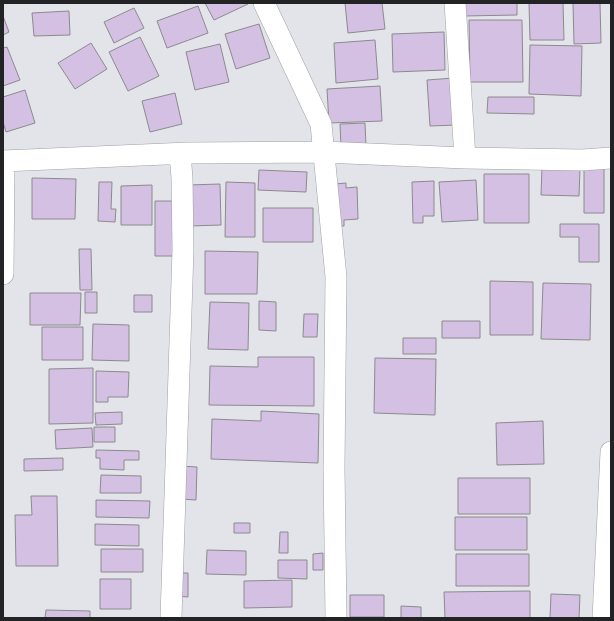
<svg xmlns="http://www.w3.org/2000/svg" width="614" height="621" font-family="Roboto,sans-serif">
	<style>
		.building { fill: #d4c0e3; stroke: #8c8a8e }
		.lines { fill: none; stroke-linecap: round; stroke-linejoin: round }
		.minor-casing { stroke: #9ea0a4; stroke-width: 22 }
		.minor { stroke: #fff; stroke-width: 21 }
	</style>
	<rect width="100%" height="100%" fill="#e2e4e9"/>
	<!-- building -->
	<path class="building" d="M205 3H248V4L214 20Z
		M345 3H382L385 29 348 33Z
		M463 3H517V15L464 16Z
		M529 3H563L564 40H530Z
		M573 3H600L601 43 574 44Z
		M198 6 208 33 167 48 157 21Z
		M134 8 144 28 114 43 104 22Z
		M69 11 70 35 34 36 32 13Z
		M3 16 9 32 3 35Z
		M469 20H522L523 82H470Z
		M259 24 270 58 236 69 225 34Z
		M444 32 445 70 393 72 392 34Z
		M140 37 159 76 128 91 109 52Z
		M375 40 378 79 336 83 334 43Z
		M91 43 107 69 75 89 58 63Z
		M220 44 229 82 195 90 186 52Z
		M530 45 582 46 581 96 529 94Z
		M7 47 20 80 3 86V48Z
		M454 78 457 125 430 126 427 80Z
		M380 86 382 121 329 123 327 89Z
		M25 90 35 123 6 132 3 122V97Z
		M175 93 182 124 150 132 142 101Z
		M488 97H534V114L487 113Z
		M365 123 366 146 341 147 340 124Z
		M542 167 580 169 579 196 541 195Z
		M584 167H604V213H584Z
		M259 170 307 172 306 192 258 190Z
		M484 174H529V223H484Z
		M32 178 76 179 75 219H32Z
		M476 180 478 220 442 222 439 182Z
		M434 181V216H423V223H413L412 182Z
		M99 182H112L111 209H116L115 222 98 221Z
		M226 182 255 183V237H225Z
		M346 183V188L357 187 358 219 344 220V226H336L335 184Z
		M220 184 221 225 190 226 188 185Z
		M152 185V225H121V186Z
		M155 201H179V256H155Z
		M263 208H313V242H263Z
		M560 224H599V262H579V237H560Z
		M79 249H91L92 290H80Z
		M205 251 258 252 257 294H205Z
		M490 281 533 282V335H490Z
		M543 283 591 284 590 340 541 339Z
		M85 292H97V313H85Z
		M30 293H81L80 325H30Z
		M134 295H152V312H134Z
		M259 301 276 302V331L259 330Z
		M210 302 249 303 248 350 208 349Z
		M304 314H318L317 337H303Z
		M442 321H480V338H442Z
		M93 324 129 325V361L92 360Z
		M42 327H83V360H42Z
		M403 338H436V354H403Z
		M258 357H314V406L209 405 210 366 258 367Z
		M375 358 436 359 435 415 374 413Z
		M93 368V423L49 424V369Z
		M96 371 129 372 128 397H108V402H96Z
		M261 411 319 414 318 463 211 459 212 419 261 421Z
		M122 412V424L96 425 95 413Z
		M543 421 544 464 497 465 496 423Z
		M94 427H115V442H94Z
		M92 428 93 447 56 449 55 430Z
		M96 450 139 451V460H124V470L100 469V458H96Z
		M63 458V470L24 471V459Z
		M181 466 197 467 196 500 180 499Z
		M101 475 141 476V493H100Z
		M458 478H530V514H458Z
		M31 496H57L58 566H16L15 515H32Z
		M96 500 150 501 149 518 96 517Z
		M455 517H527V550H455Z
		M234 523H250V533H234Z
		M95 524 139 525V546L95 545Z
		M280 532H288V553H279Z
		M101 549H143V572H101Z
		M207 550 246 551V575L206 574Z
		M323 553V570H313V554Z
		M456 554H529V586H456Z
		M278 560H307V579L278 578Z
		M176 573H188V597L176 596Z
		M100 579H131V609H100Z
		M292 580V607L244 608V581Z
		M530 591V618H445L444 592Z
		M551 594 580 595 579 618H550Z
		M350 595H384V617H350Z
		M401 606 421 607V618H401Z
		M46 610 90 611V618H45Z"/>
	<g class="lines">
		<!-- minor casing -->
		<g class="minor-casing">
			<path id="minor" d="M264 3 321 124 336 277 334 467 336 618
				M455 3 465 158
				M3 161 188 153 323 152 465 158 582 160 611 158
				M3 274 4 162
				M171 618 183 250 182 178 180 154
				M603 618 611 452"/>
		</g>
		<!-- minor -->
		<use href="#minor" class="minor"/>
	</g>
	<!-- border -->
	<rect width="614" height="621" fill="none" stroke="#222324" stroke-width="8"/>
</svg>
